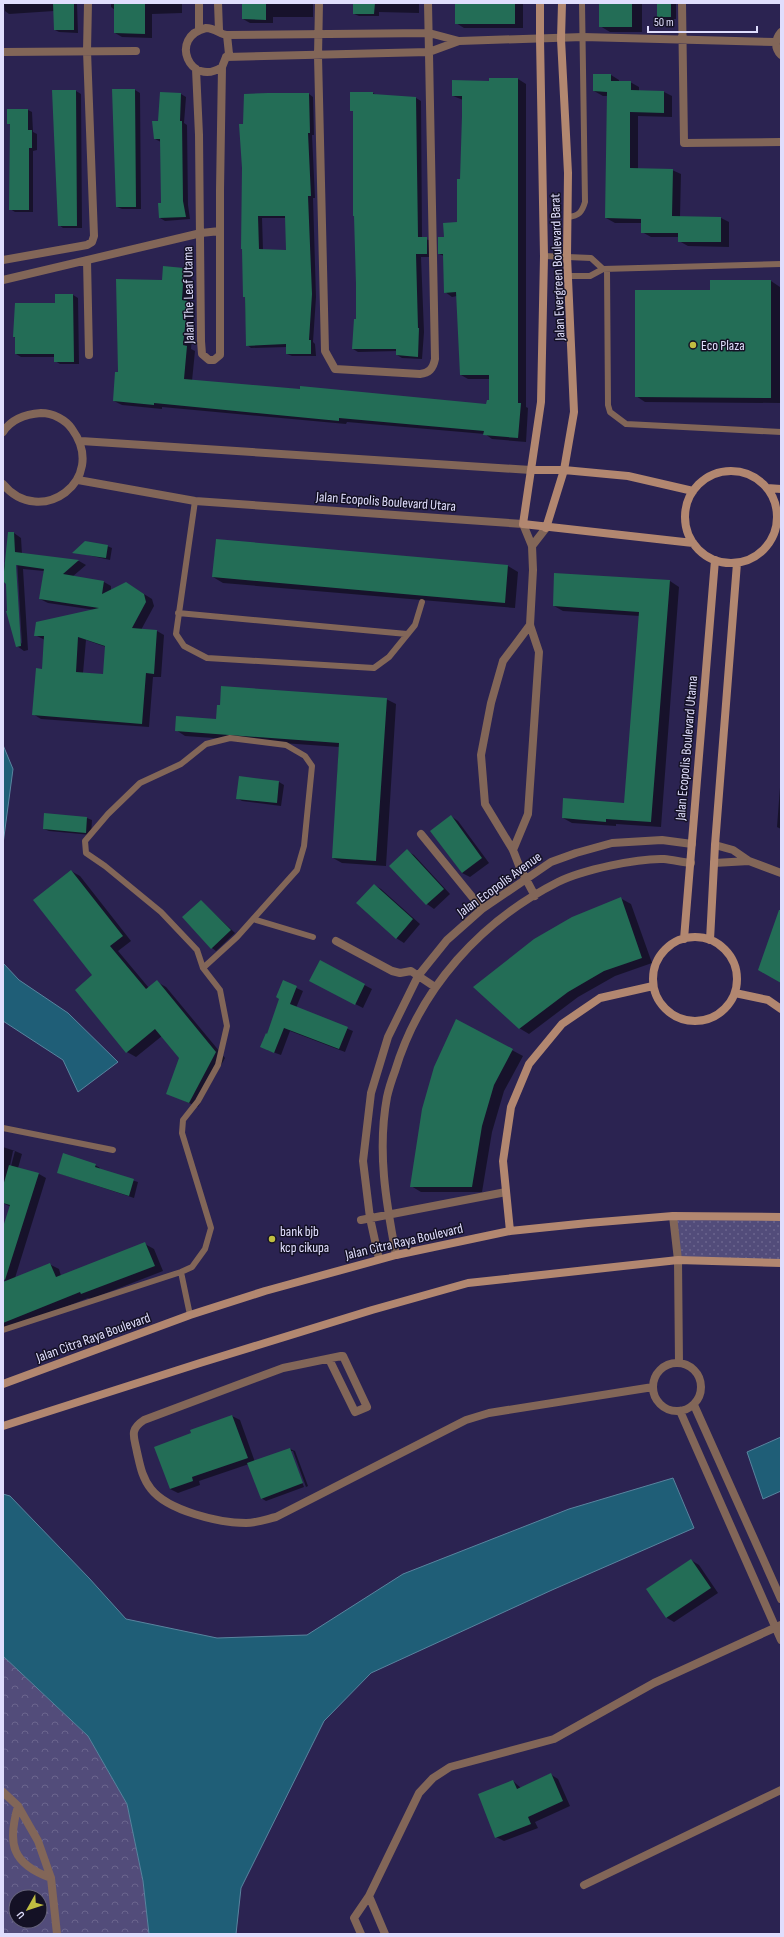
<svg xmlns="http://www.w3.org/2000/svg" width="784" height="1937" font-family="'Sofia Sans Condensed',sans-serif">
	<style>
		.grass { fill: url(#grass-dots) }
		.park { fill: url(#park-crowns); fill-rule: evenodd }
		.water { fill: #1f5e77; stroke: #59849f }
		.shadow { fill: #0007; fill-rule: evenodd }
		.building { fill: #236d56; fill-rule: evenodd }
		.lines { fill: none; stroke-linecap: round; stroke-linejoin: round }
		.lane { stroke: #826658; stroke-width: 6 }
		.street { stroke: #826658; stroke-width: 8 }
		.secondary { stroke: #b28770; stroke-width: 8 }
		.poi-dot { fill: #c0be41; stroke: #141125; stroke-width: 1.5 }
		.labels { text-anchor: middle; stroke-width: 3; stroke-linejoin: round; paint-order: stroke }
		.street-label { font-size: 14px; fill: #e0defd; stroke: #141125 }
		.poi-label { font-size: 14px; fill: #e0defd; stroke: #141125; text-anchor: start }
	</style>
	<defs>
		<pattern id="grass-dots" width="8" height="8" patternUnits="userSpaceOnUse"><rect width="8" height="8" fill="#524c7a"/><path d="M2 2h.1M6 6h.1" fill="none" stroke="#6b658e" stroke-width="1.8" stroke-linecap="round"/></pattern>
		<pattern id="park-crowns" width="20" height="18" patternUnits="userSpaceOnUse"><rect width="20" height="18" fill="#524c7a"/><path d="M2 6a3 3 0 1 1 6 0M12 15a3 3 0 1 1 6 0" fill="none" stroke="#6b658e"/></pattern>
	</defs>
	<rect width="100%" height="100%" fill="#2b2351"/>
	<!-- grass -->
	<path class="grass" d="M672 1215 781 1217V1263L679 1259Z"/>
	<!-- park -->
	<path class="park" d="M3 1656 88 1736 127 1804 143 1881 149 1934H3ZM16 1897H40V1921H16Z"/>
	<!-- water -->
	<path class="water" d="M3 745 13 769 3 844Z
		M3 963 19 980 68 1013 118 1062 78 1092 63 1060 3 1021Z
		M781 1437V1491L763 1499 747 1452Z
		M673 1478 694 1528 552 1590 371 1673 324 1721 241 1888 236 1934H149L143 1881 127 1804 88 1736 3 1656V1494L10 1496 89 1578 126 1619 217 1638 307 1635 403 1574 569 1509Z"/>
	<!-- shadow -->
	<path class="shadow" d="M4 3H77L78 33 59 32 55 30 54 11 9 14 5 11Z
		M111 3H182V13L152 14V38L122 37 115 33V10L111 7Z
		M243 3H313V17H273V23H250L243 19Z
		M354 3H419V13L379 12V16H359L354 14Z
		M455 3H523V28H464L456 23Z
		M600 3H642V32H610L600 26Z
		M658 3H676V19H663L658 16Z
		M611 75 619 80V82H630L639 87V91L664 92 672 96V117L638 116V169L672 170 681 174 680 217 721 218 729 222V247L688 246 679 241V237H651L642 232V223H615L606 218 608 96H603L594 91Z
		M518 79 526 84V407L528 408 526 442 492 439 485 434 347 422 346 424 162 407V409L122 405 114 401 119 374 163 281 164 267 184 269 192 273 190 303 195 306 191 349 195 351 192 381 487 405 490 401V379H468L461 375 457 296 452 297 445 292 444 256 439 254 445 238 458 223 461 180 463 100 453 96 490 82Z
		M113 90H135L140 93 141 209H122L117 207Z
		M53 91H76L81 94 82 228H63L59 225Z
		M161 93 181 94 186 97 184 123 187 125 188 205 190 219 165 221 160 218 162 204 161 142 155 139 159 122Z
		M351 93H373L378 96 416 98 421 101 422 238 432 241V257H421L424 332 422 359 402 358 397 355V351L358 352 353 349 357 320 354 112 351 110Z
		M309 94 313 97 314 135H312L315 198H313L316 297 313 342 315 344 316 356H292L287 354V347L251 348 247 345 242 226 244 125ZM262 218H286L287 251 263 250Z
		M28 110 32 112 33 132 37 134V150L33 151V212H15L10 209 11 125 8 123Z
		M711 281H771L780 287V403L645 402 636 396 711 291Z
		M73 295 78 298 79 364H60L55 361V357H21L16 354V338L14 337 56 304Z
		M14 533 21 538 22 554 79 561 86 565 72 577 104 582 111 586V591L126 583 152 599 154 606 141 630 157 631 164 635 161 677H153L149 727 41 719 33 714 43 670 45 640 35 635 95 610 48 603 40 599 44 571 23 569 28 650 24 651 17 646 8 611 7 583 3 580V570ZM15 560H17L22 644 19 639ZM86 640 106 647 104 675 83 673Z
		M216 540 508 566 518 572 515 608 223 583 213 577Z
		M107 546 112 548 110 560 74 552Z
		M670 581 679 587 661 827 616 824V826L572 823 563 818 625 804 640 616 563 611 554 606Z
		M386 699 396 704 386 866 342 863 333 858 339 747 185 736 176 730Z
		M781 774V829L777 827Z
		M240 777 279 782 284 785 281 806 242 801 237 798Z
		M451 816 458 821 489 863 470 877 462 873Z
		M87 818 92 820 91 835 49 831 44 829Z
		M407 851 414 855 450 894 434 909 427 904 391 866Z
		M71 871 80 876 131 941 118 951 149 988 157 982 166 987 225 1058 198 1107 167 1093 180 1058 162 1036 136 1057 127 1052 93 976Z
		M374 885 381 889 420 924 404 943 396 938Z
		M620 898 631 904 652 963 615 976 578 997 529 1034 519 1028Z
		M201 901 235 933 216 951 212 948Z
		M320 962 372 989 363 1008 318 985Z
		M283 982 303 991 296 1008 353 1031 345 1052 290 1031 281 1055 267 1050 268 1035 280 999Z
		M457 1021 523 1056 504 1091 492 1132 482 1192H421L411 1186Z
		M3 1147 15 1151H13L9 1170H10L15 1151 22 1154 18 1168 39 1174 46 1178 15 1278 49 1264 59 1269 61 1276 145 1244 154 1249 163 1271 91 1299 88 1298 3 1332V1283L7 1281 3 1280V1228L11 1207 3 1203Z
		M95 1165 100 1168 99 1170 138 1182 134 1198 58 1173Z
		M232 1416 240 1420 255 1462 290 1449 295 1451 308 1486 306 1487 293 1451H290L304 1487 266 1501 261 1498 249 1464 199 1481 200 1485 178 1493 170 1489 193 1434Z
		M691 1560 699 1565 718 1593 674 1622 667 1618 648 1589Z
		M550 1774 558 1779 570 1806 535 1822 538 1828 504 1841 496 1837 513 1781 521 1788Z"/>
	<!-- building -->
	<path class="building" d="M53 3H74V30H54Z
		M114 3H145V34L114 33Z
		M242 3H266V20L242 19Z
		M353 3H375L374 14H353Z
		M455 3H515V24H455Z
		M599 3H632V27H599Z
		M657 3H671V17H657Z
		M593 74H611V81H631V90L664 91V113L630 112V168L673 169 672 216 721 217V242H678V233H641V219L605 218 607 92 593 91Z
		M489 78H518V403H521L518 438 483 435 484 431 339 418V421L154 403V405L113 401 115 372H118L116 279 162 280 163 266 184 268 182 300 188 301 183 345 187 346 184 379 300 389V386L486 404 487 400H489V375H460L456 292 444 293 443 254H438V237H444L443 223 457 222V179H460L462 116V96H452V80L489 81Z
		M112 89H135L136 207H116Z
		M52 90H76L77 226H58Z
		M160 92 181 93 180 121H182L183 201 186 217 159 218 158 203H161L160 139H154L152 121H158Z
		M350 92H373V94L416 97 418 237H427V254H416L418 328H419L418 357 396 355V349H352L354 319H356V284L354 216H353V111H350Z
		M268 93H309L310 133H308L311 196H308L312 294 309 340H311V354H286V344L246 346 245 297H243L242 249H241L242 168 239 124H243L244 94ZM258 216H285L286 250 259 249Z
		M7 109H28V130H32V148H29V210H9L10 124H7Z
		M710 280H771V398L635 397V290H710Z
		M55 294H73L74 362H54V354H15V337H13L15 303H55Z
		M8 532H14L15 552 79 560 63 574 104 581 102 594 126 582 144 594 146 602 132 628 157 630 154 674 146 673 142 724 32 715 36 668 42 669 44 636H34L36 622 99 608 39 599 44 569 16 565 21 646 16 647 6 611H7L6 584 3 581ZM78 637 105 646 103 674 76 672Z
		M216 539 508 565 505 603 212 577Z
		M85 541 108 545 106 558 72 553Z
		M554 573 670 580 651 822 606 819V822L562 818 563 798 624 803 639 612 553 606Z
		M221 686 387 698 376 861 332 858 339 743 175 731 176 716 216 719 217 705H220Z
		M239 776 279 781 277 803 236 799Z
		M44 813 87 817 86 833 43 829Z
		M451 815 482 858 462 873 430 831Z
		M407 849 444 889 426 905 389 866Z
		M71 870 123 936 110 946 146 989 157 980 216 1052 189 1103 166 1094 179 1058 155 1029 126 1053 75 990 92 975 33 900Z
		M374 884 413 919 396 939 356 903Z
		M621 897 642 958 604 971 568 992 519 1029 473 987 534 939 572 917Z
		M201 900 231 930 211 949 182 917Z
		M779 910H781V983L758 970Z
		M320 960 365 984 355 1005 309 981Z
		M283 980 297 986 290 1004 348 1027 339 1049 284 1028 274 1053 260 1047 266 1033 267 1034 279 999 276 997Z
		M456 1019 513 1049 494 1085 482 1126 472 1187H410L422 1109 434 1067Z
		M63 1153 96 1164 95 1167 134 1179 129 1196 57 1173Z
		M9 1165 39 1173 5 1280 3 1279V1227L10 1205 3 1203V1186Z
		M145 1242 155 1266 81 1294 80 1292 3 1323V1282L50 1263 56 1277Z
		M232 1415 248 1458 192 1477 193 1481 170 1489 154 1447 191 1433 190 1430Z
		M290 1448 303 1483 261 1499 247 1463Z
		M691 1559 711 1588 666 1618 646 1589Z
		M551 1773 563 1801 528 1817 531 1824 495 1838 478 1794 513 1780 517 1789Z"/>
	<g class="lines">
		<!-- lane -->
		<path class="lane" d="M568 217C579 216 582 212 585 202L582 3
			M544 256 591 258 603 269
			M607 269 608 405 610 412 626 424 781 432
			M569 276H590L603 269 781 264
			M195 501 176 634 184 646 207 658 374 668 389 657 415 625 422 602
			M178 613 407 634
			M253 919 313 937
			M3 1128 113 1150
			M181 1272 190 1315
			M3 1330 181 1272 192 1267 205 1249 211 1228 182 1133 183 1120 198 1101 218 1065 227 1026 220 990 203 968 197 950 161 912 105 866 86 853 85 841 108 814 140 783 181 764 206 744 230 738 286 745 305 756 312 766 304 846 297 870 237 937 203 968"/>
		<!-- street -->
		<path class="street" d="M199 3V29
			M218 3 219 30
			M319 3 318 56 325 351 335 369 420 374C429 373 433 369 435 359L428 3
			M682 3 684 143 781 142
			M206 28C215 28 221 35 227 35L229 54 226 57 222 67C190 88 168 37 206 28Z
			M781 32C775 39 774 48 781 55
			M459 41 583 37 775 42
			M3 52 136 51
			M226 57 429 52 459 41 429 33 227 35
			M196 69 199 135 201 341 202 354 209 360H214L220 355V190L222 67
			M3 260 87 245 92 242 94 236 87 51 88 3
			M87 260 89 355
			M3 280 201 233 220 231
			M3 432C12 418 26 414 41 413 53 413 66 420 72 429 109 480 40 529 3 484
			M81 441 531 470
			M78 480 195 501 523 524 532 546 533 570 530 625 539 652 528 814 513 850
			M532 546 546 528
			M530 625 503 661 491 703 481 755 485 804 513 850 520 868 535 896
			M421 834 482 909
			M715 845 733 850 749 861
			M714 863 749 861 781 873
			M336 941 392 971 400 973 411 971 435 987
			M673 1216 678 1260 679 1363
			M361 1220 506 1192
			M396 1255C386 1202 377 1151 387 1097 389 1088 392 1079 395 1071 420 988 481 921 558 882 582 870 638 858 664 859 673 860 682 862 691 863
			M379 1259 370 1218 363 1161 371 1093 388 1037 418 976 447 940 482 909 551 862 576 853 612 843 662 840 692 844
			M329 1359 355 1412 367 1407 343 1356H341L283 1368 144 1420C129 1430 134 1436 137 1452 140 1465 142 1478 151 1489 168 1511 220 1523 246 1523 256 1523 267 1519 276 1517L466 1420 489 1413 653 1387
			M653 1387a24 24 0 1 1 48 0a24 24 0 1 1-48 0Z
			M694 1405 781 1599
			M680 1411 781 1640
			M3 1792 18 1806 38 1841 51 1878 57 1934
			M18 1806C7 1844 12 1864 51 1878
			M584 1885 781 1790
			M369 1896 419 1793 433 1778 450 1767 554 1739 654 1683 781 1625
			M361 1934 354 1918 369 1896 385 1934"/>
		<!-- secondary -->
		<path class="secondary" d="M540 3V39L544 256 541 402 523 524 693 543
			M531 470H564L628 476 693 491
			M685 517a46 46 0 1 1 92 0a46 46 0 1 1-92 0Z
			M767 488 781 489
			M546 528 564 470 574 412 567 256 568 173 561 39 562 3
			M653 979a42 42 0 1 1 84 0a42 42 0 1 1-84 0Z
			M684 939 715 560
			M710 940 715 845 737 563
			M735 993 768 1000 781 1009
			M510 1231 503 1161 511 1107 529 1064 562 1024 600 998 653 986
			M3 1384 190 1315 265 1291 396 1255 510 1231 588 1223 673 1216 781 1217
			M3 1426 200 1363 372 1310 468 1283 678 1260 781 1263"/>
	</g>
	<!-- markers -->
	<g class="poi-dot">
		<circle cx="693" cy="345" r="4"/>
		<circle cx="272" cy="1239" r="4"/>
	</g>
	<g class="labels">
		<!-- street labels -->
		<g class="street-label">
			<text transform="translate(557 267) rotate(-92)" y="5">Jalan Evergreen Boulevard Barat</text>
			<text transform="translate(188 295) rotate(-91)" y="5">Jalan The Leaf Utama</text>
			<text transform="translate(386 501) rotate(4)" y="5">Jalan Ecopolis Boulevard Utara</text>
			<text transform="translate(686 748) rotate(-85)" y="5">Jalan Ecopolis Boulevard Utama</text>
			<text transform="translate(499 884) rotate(-36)" y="5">Jalan Ecopolis Avenue</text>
			<text transform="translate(404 1241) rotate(-13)" y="5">Jalan Citra Raya Boulevard</text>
			<text transform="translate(93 1337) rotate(-20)" y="5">Jalan Citra Raya Boulevard</text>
		</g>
		<!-- poi labels -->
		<g class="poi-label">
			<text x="701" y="350">Eco Plaza</text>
			<text x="280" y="1236">bank bjb<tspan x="280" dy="16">kcp cikupa</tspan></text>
		</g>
	</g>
	<!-- border -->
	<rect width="784" height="1937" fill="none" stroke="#e0defd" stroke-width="8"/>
	<!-- north arrow -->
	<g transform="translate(28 1909) rotate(231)"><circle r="19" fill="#141125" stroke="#66637b"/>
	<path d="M0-3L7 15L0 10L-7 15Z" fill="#c0be41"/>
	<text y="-6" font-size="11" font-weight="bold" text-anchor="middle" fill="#e0defd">U</text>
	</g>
	<!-- scale -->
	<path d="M648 26v6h109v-6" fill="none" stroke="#e0defd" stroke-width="2"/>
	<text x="654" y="26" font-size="12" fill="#e0defd" stroke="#141125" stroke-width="3" paint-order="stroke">50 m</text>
</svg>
